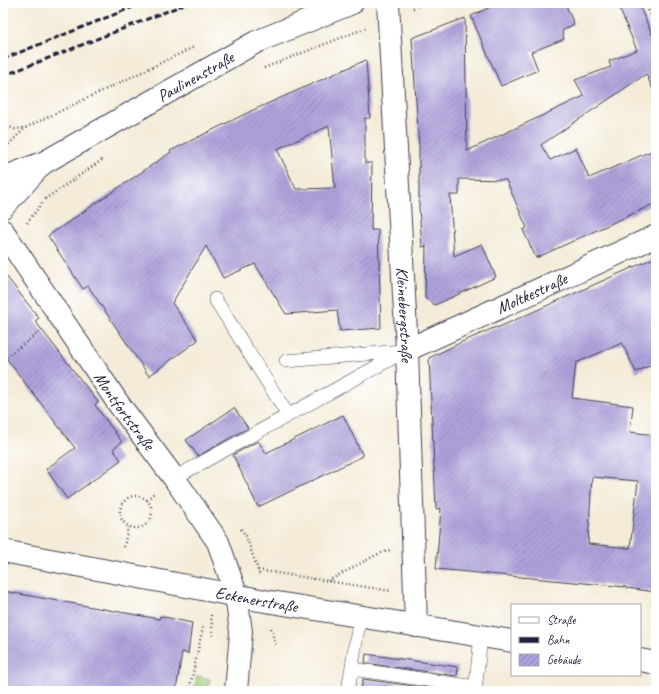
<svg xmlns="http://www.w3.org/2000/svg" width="659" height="694" font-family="Caveat,sans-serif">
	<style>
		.grass { fill: url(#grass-tufts); stroke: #62785a }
		.building { fill: url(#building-hatch); fill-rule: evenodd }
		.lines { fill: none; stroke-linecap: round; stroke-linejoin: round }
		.lane-casing { stroke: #424053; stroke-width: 14 }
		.street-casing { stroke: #424053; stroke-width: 24 }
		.secondary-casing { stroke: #424053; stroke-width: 24 }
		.primary-casing { stroke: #424053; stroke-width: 24 }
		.path { stroke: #424053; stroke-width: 2.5; stroke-dasharray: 1 3; stroke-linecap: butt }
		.lane { stroke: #fff; stroke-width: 13 }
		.street { stroke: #fff; stroke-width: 22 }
		.secondary { stroke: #fff; stroke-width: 22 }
		.primary { stroke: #fff; stroke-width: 22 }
		.rail { stroke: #22223b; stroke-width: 3; stroke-dasharray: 6 3; stroke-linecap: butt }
		.labels { text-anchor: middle; stroke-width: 3; stroke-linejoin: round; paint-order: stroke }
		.street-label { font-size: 17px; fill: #22223b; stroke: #fff }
	</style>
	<defs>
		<pattern id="grass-tufts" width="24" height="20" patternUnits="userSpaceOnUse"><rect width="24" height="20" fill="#a3ce7a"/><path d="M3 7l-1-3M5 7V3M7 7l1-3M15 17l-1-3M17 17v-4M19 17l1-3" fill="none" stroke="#8cb16a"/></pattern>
		<pattern id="building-hatch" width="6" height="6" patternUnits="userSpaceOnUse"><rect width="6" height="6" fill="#afa2dc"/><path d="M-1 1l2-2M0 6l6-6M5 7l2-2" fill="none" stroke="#8e84b4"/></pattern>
	</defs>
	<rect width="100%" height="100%" fill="#fff"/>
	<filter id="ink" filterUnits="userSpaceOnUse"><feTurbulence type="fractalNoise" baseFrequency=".025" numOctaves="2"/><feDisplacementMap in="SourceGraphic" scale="8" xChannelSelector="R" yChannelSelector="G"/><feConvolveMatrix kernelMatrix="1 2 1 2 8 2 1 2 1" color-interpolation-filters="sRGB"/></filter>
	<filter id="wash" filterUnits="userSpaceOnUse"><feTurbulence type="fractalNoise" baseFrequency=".012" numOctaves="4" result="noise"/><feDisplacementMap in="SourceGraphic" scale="16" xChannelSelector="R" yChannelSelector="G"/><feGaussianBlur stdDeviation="0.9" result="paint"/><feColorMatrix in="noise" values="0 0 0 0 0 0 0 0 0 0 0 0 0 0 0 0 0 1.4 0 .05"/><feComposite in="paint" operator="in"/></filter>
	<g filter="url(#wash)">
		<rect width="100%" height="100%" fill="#f4ecd8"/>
		<!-- grass -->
		<path class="grass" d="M197 676 210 679 208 691H194Z"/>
		<g id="blocks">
			<!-- building -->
			<path class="building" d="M499 3H565L574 24 562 31 564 39 531 52 538 70 501 86 471 16Z
				M617 3H638L656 43V96L646 74 541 145 550 160 576 148 589 178 656 149V203L536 258 523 230 527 228 506 180 459 179V195H450L454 256 482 244 496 277 435 305 425 298 426 246 422 247 419 208V147L412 38 465 18 467 151 584 96 575 80 611 67 609 61 637 50Z
				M366 60 370 118H365V163H372L371 230H378L381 328 340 331 337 310 286 314 255 264 223 278 206 246 172 303 198 340 149 376 88 286 83 289 48 236 171 152 170 151 251 111ZM329 126 335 188 296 189 277 149Z
				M656 257V363L636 372 622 343 576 363 572 398 633 406 630 432 656 435V592L626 588V587L436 569 441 508 436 509 429 358 462 342 496 327 497 328ZM592 477 638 481 630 548 588 544Z
				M3 272 39 318 35 321 98 402 95 405 122 442 113 449 121 460 67 499 46 469 75 448 3 354Z
				M234 408 248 428 198 456 186 440Z
				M343 415 363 456 258 507 233 455 258 441 266 453Z
				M3 591 159 619 160 616 192 623 188 654 182 652 176 691H3Z
				M366 654 458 667 457 676 365 663Z
				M363 679 448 691H361Z"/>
		</g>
	</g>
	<g filter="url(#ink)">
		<use href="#blocks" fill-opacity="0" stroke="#424053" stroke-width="1"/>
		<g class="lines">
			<!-- lane casing -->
			<g class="lane-casing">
				<path id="lane" d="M215 299 288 415
					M286 361 402 351
					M174 478 407 350
					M352 669 476 687
					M348 691 360 616
					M475 691 481 636"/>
			</g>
			<!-- street casing -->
			<g class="street-casing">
				<g id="street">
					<path id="s1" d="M388 3 407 350 416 626"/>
					<path id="s2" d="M407 350 656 236"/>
				</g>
			</g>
			<!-- secondary casing -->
			<g class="secondary-casing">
				<g id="secondary">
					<path id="s3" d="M3 231 118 403 174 478 218 542 236 594 241 632 236 691"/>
					<path id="s4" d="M3 551 265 601 512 641"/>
					<path d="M640 660 656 663"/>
				</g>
			</g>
			<!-- primary casing -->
			<g class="primary-casing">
				<g id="primary">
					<path id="s5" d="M3 178 45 162 256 42 352 3"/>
					<path d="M3 207 41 165"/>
				</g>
			</g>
			<!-- path -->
			<path class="path" d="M645 3 656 27
				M413 8 425 3
				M264 68 366 28
				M3 125 15 129 25 128
				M3 150 25 128 194 47
				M45 199 102 160
				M27 223 42 203
				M3 359 41 331
				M3 364 6 374 3 383
				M120 512a16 16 0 1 1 32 0a16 16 0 1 1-32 0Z
				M147 500 155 492
				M241 529 246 536 260 576
				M124 547 128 527
				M258 570 391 591
				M328 581 376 555 390 550
				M211 615 213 636
				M271 628 276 647
				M189 691 203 627"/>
			<!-- lane -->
			<use href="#lane" class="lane"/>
			<!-- street -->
			<use href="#street" class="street"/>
			<!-- secondary -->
			<use href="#secondary" class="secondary"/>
			<!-- primary -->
			<use href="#primary" class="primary"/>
			<!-- rail -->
			<path class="rail" d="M3 59 143 3
				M3 76 188 3"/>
		</g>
	</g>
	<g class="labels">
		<!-- street labels -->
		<g class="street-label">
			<text dy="6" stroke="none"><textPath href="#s5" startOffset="218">Paulinenstraße</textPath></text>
			<text dy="6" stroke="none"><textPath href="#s2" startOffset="137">Moltkestraße</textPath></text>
			<text dy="6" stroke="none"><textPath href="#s1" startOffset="312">Kleinebergstraße</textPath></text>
			<text dy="6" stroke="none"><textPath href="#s3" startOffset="217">Montfortstraße</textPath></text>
			<text dy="6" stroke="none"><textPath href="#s4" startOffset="258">Eckenerstraße</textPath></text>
		</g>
	</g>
	<!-- margin -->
	<rect width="659" height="694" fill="none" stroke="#fff" stroke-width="16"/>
	<!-- legend -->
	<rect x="511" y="604" width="130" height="72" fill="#ffffff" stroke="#a7a7b1"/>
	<rect x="519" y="617" width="20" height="6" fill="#ffffff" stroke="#a7a7b1"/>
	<text x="547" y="624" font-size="12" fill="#22223b">Straße</text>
	<rect x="519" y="637" width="20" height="6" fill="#22223b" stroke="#a7a7b1"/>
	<text x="547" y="644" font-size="12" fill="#22223b">Bahn</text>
	<rect x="519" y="654" width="20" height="12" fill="url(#building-hatch)" stroke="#a7a7b1"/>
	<text x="547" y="664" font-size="12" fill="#22223b">Gebäude</text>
</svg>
